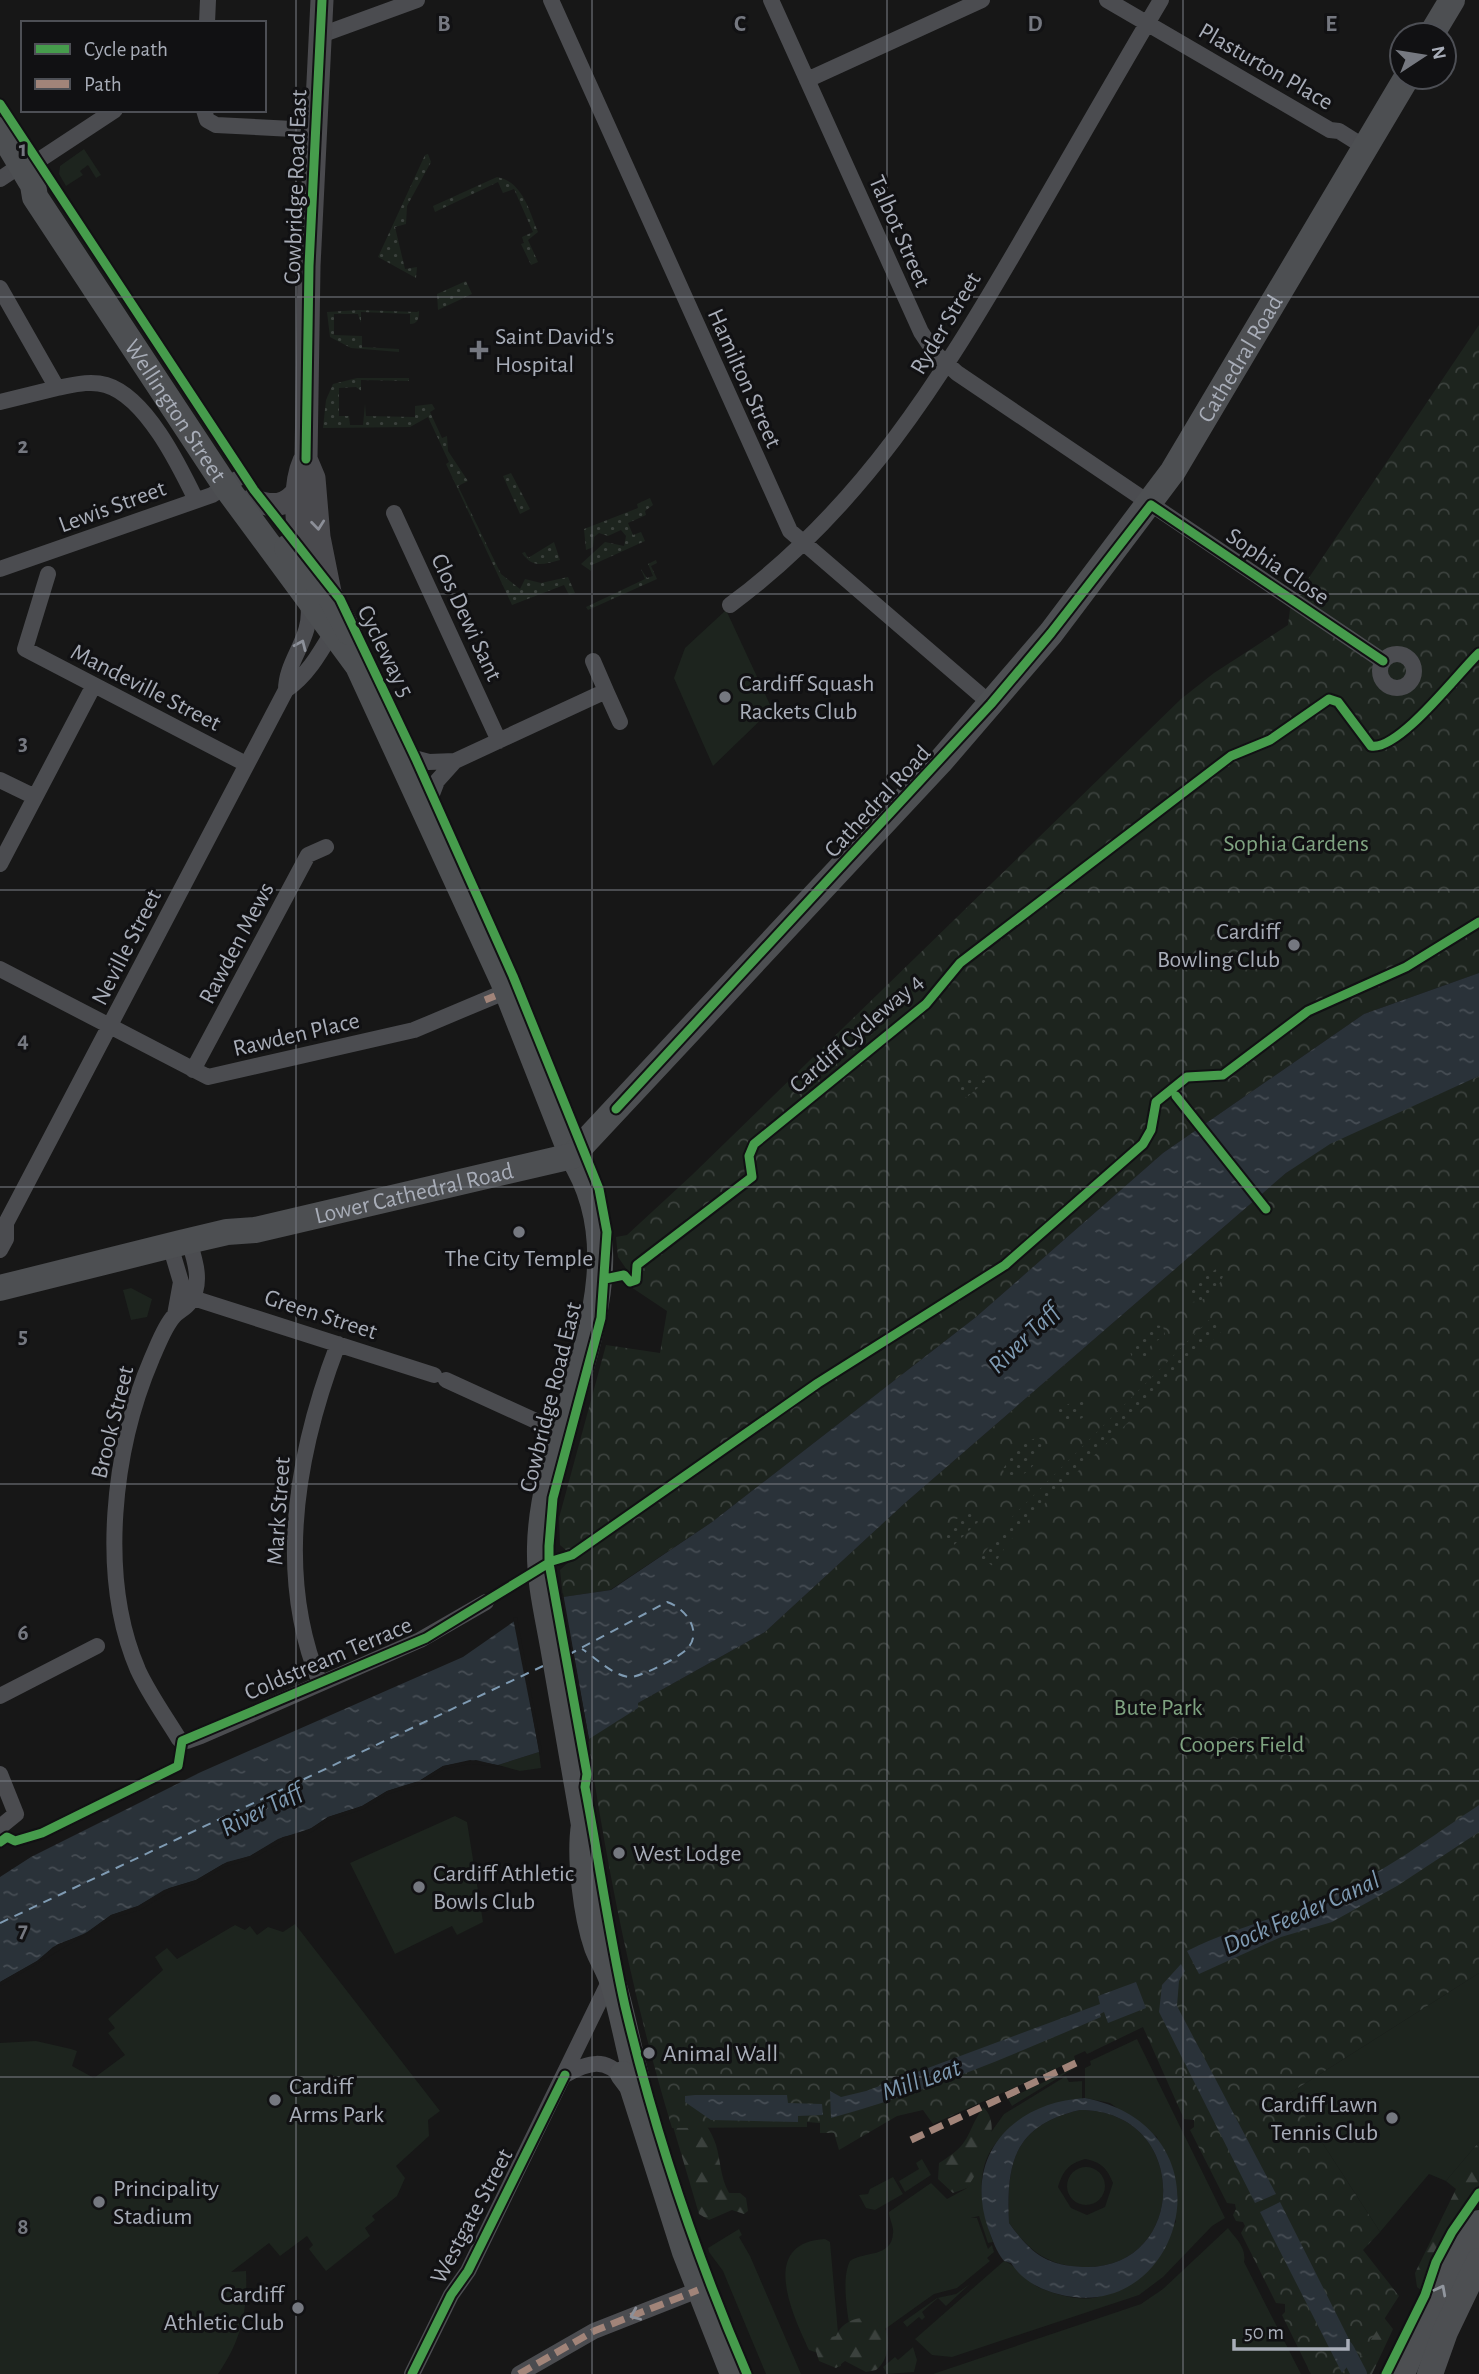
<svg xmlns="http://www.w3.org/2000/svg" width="1479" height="2374" font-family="'Alegreya Sans',sans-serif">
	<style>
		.grass { fill: #1d241e; fill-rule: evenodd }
		.forest { fill: url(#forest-firs) }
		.park { fill: url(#park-crowns) }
		.garden { fill: url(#garden-dots) }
		.water { fill: url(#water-ripples); fill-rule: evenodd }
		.pier { fill: #171717 }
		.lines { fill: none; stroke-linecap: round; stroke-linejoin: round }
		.canal { stroke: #2a3239; stroke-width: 16 }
		.ferry { stroke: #7f9bb3; stroke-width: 2; stroke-dasharray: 9 7; stroke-linecap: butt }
		.street { stroke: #4b4c50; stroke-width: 16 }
		.secondary { stroke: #4a4a4e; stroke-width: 23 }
		.primary { stroke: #4d4f52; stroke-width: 26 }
		.quiet { stroke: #a18479; stroke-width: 7; stroke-dasharray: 14 7; stroke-linecap: butt }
		.cycleway-casing { stroke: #111113; stroke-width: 13 }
		.cycleway { stroke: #469c4c; stroke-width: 9 }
		.oneway { stroke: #8c8f98 }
		.oneway2 { stroke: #8c9099 }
		.oneway3 { stroke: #91969e }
		.grid { fill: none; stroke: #757880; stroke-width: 2; stroke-opacity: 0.55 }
		.poi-dot { fill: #757880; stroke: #111113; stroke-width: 2.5 }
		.labels { text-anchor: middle; stroke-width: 6; stroke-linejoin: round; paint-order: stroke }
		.street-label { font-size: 24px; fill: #a8adb8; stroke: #111113 }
		.poi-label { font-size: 24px; fill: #a8adb8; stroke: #111113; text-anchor: start }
		.park-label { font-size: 24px; fill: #7fa381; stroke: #111113 }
		.water-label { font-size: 26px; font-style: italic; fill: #7f9bb3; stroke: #111113 }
		.grid-label { font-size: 23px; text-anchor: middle; font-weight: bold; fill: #757880; stroke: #111113; stroke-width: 6; stroke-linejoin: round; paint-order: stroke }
	</style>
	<defs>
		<pattern id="forest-firs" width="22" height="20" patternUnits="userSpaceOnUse" patternTransform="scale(1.75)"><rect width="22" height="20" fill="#1d241e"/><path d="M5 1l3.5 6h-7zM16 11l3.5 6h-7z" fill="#3b413d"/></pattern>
		<pattern id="park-crowns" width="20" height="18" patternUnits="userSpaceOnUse" patternTransform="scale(1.75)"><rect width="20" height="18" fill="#1d241e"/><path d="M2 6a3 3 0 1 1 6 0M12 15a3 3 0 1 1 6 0" fill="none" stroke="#3b413d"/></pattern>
		<pattern id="garden-dots" width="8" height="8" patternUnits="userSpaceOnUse" patternTransform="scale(1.75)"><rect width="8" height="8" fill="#1d241e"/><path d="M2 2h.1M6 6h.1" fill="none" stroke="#3b413d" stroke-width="1.8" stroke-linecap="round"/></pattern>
		<pattern id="water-ripples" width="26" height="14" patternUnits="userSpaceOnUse" patternTransform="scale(1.75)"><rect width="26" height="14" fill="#2a3239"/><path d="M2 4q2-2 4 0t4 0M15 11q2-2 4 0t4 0" fill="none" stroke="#464d54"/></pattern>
	</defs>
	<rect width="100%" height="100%" fill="#171717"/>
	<!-- grass -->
	<path class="grass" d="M84 149 101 175 96 178 88 165 80 171 83 175 66 186 59 174 60 166Z
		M726 610 772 709 713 766 674 678 685 648Z
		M131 1288 152 1299 147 1317 131 1320 123 1290Z
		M539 1752 541 1768 520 1771 498 1765Z
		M455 1816 467 1822 483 1922 457 1935 452 1926 395 1954 350 1863Z
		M295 1924 440 2111 428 2120 429 2136 396 2166 405 2178 397 2196 372 2216 375 2220 365 2228 370 2236 326 2271 309 2249 313 2245 307 2236 280 2256 269 2243 231 2272 246 2271C248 2311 241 2341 218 2374H0V2043L36 2041 71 2049 77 2051 72 2066 94 2078 125 2055 108 2033 115 2028 108 2019 163 1970 155 1957 167 1948 177 1959 235 1925 245 1930 250 1926 257 1935 268 1927 283 1932Z
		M1479 1973V2142L1446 2181 1429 2174 1380 2232 1290 2093Z
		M1137 2039 1225 2218 1212 2226 1163 2277 1139 2295 952 2357 932 2355 915 2339 1004 2261C1013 2263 1027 2281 1038 2287 1056 2295 1089 2305 1107 2293 1126 2281 1159 2240 1176 2222L1157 2137 1110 2103 1085 2098V2068L1091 2065 1090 2061Z
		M1078 2066 1012 2106 1008 2099Z
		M1066 2076 1069 2082 1082 2081V2099C1059 2100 1047 2109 1028 2121 1018 2128 1003 2134 996 2143 973 2171 982 2211 993 2242L988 2243 979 2216 971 2218H977L988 2249 992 2245 994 2252 987 2258 990 2261 957 2288 934 2294 885 2329 857 2367C853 2341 838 2284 850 2261 864 2251 892 2258 893 2233 894 2226 889 2219 889 2212L931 2183 947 2199 967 2188 984 2142 1004 2114Z
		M1080 2110C1192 2110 1189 2271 1083 2267 1048 2266 1029 2251 1009 2223 1006 2163 1014 2125 1080 2110ZM1085 2159C1101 2162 1107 2168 1113 2183L1105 2207 1087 2215 1071 2208 1058 2187C1063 2171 1068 2164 1085 2159Z
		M922 2159 931 2175 905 2192 899 2181 919 2169 916 2163Z
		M1067 2186a19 19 0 1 1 38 0a19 19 0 1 1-38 0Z
		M893 2177 903 2194 875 2210 866 2208 859 2195 868 2194 870 2189Z
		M1228 2228C1234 2237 1247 2247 1244 2262L1301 2374H933L1141 2304 1163 2289Z
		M739 2229 742 2235 739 2237 750 2256 801 2374H766L723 2271 709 2252 708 2248Z
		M825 2239 830 2242 841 2366 836 2368 818 2353 809 2350C794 2317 757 2243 825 2239Z
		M970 2284 946 2306 938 2298 922 2312 925 2317 922 2320 919 2317 907 2327 903 2322 937 2298 956 2294Z
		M913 2347 917 2360 914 2372 887 2374 883 2367 895 2357 898 2360Z"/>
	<!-- forest -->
	<path class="forest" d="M659 2079C680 2098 707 2116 716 2145 721 2162 720 2177 729 2193H740L746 2198 748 2211 744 2214 732 2210 709 2220 699 2214Z
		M983 2107C1005 2127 980 2168 967 2188L953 2193 938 2179 939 2163C972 2143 964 2137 983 2107Z
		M1479 2142V2185L1448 2230 1430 2264 1421 2290 1417 2287 1415 2273 1456 2189 1446 2181Z
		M1375 2306 1393 2329 1372 2374H1313Z
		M874 2317C893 2326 892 2358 876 2370L866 2372 845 2361 836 2368 819 2361 815 2348 822 2339 836 2336C843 2320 858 2317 874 2317Z"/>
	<!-- park -->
	<path class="park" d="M1479 325V973L1364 1014 1163 1153 976 1317 712 1522 610 1590 563 1597 560 1570 574 1557 560 1545 559 1518 606 1345 660 1353 667 1311 625 1283 632 1277 618 1257 616 1237 627 1235 692 1175 1181 699 1214 673 1288 625 1290 609 1304 585Z
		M1479 1076V1973L1290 2093 1380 2232 1363 2250 1399 2296 1349 2374H1311L1282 2315 1285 2312V2304L1276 2303 1241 2233 1245 2226 1243 2222 1236 2221 1233 2215 1236 2209 1235 2204 1227 2203 1190 2130 1194 2127V2120L1184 2119 1143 2027 1087 2054 1085 2051 1074 2056 1075 2060 933 2124 923 2110 897 2116 839 2150 834 2133H820V2123L807 2122V2127L672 2128C633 1999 607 1869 588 1739L637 1708 638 1703 765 1632 905 1503 1286 1173 1331 1141Z"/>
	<!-- garden -->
	<path class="garden" d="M428 154 431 162 407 206 406 224 395 227 405 269 417 267 416 278 378 257 425 155Z
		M497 177C523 182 529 211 538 232L528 240 538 262 531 265 521 244 524 243 522 237 533 232 514 189 503 193 498 182 435 212 433 206Z
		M466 281 472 294 438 310 437 294Z
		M359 310 417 312 419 311C419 318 418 324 410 324V314L361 312V323L358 314H334V335L362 336V347L399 349V352L351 348 330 337 327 312Z
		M357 378H409V381L361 380V391L356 387 339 388V416H349L350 425H363L365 404 366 416 415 417V406L432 404 435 409 430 412 442 438 447 436 448 451 468 481 458 486 501 574 520 589 525 579 541 583 568 577 575 593 569 595 564 585 512 605 446 464 449 462 428 417 410 427 323 428 326 400 333 384Z
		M511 473 530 509 520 514 503 476Z
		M650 498 653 505 645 511 646 515 628 523 633 535 641 532 645 541 592 565 591 571 581 564 605 542 624 546 626 536 621 530 608 536 599 533 594 537 593 547 586 550 584 529 638 508 637 504Z
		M554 542 560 560C544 564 533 569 522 553L525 552 528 558Z
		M656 560 657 563 651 566 657 579 588 610 586 607 645 579 641 569 647 578 653 576 648 564Z
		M983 1075 987 1080 966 1098 957 1086 966 1078Z
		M1220 1266 1225 1271C1220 1287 1207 1303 1190 1302L1193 1286Z
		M1215 1319 1225 1328 1035 1513 1008 1543 993 1566 980 1558 1013 1516 1209 1320Z
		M1153 1325 1163 1326 1165 1335 1151 1345 1146 1356 1132 1358 1129 1348Z
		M1081 1392 1087 1394C1086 1427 1083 1418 1056 1420V1411L1074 1401Z
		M1038 1437 1043 1442C1043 1458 1023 1484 1005 1477L1003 1469C1012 1454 1020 1444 1038 1437Z
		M973 1511 979 1518 978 1522 953 1546 943 1541C941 1525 960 1516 973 1511Z"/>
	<!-- water -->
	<path class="water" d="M1479 973V1076L1330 1144 1286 1173 905 1503 765 1632 638 1703V1708L589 1739 563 1597 611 1590 712 1522 976 1317 1163 1153 1364 1014Z
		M516 1620 539 1752 498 1765 470 1760 443 1766 419 1781 387 1791 362 1806 328 1817 305 1832 283 1837 250 1856 223 1864 196 1880 169 1888 138 1906 111 1915 88 1932 53 1947 37 1961 0 1982V1877L31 1857 201 1772 463 1657Z
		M1479 1805V1832L1397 1886 1332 1922 1281 1937 1199 1974 1187 1951C1234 1927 1285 1917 1332 1895 1384 1873 1432 1836 1479 1805Z
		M1181 1964 1185 1971 1179 1981 1177 2006 1276 2194 1255 2203 1159 2012 1162 1985Z
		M1136 1982 1146 2008 1108 2023 1104 2012 1100 2014 1101 2017C1013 2055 923 2093 831 2118L830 2091 841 2097 866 2091 1100 2004 1098 1996Z
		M695 2095H787L788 2103 822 2104 823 2115 798 2116V2122L711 2120 685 2102V2096Z
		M1085 2098C1237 2128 1183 2327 1058 2294 1039 2289 1022 2280 1011 2263L1004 2261C996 2251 993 2241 988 2228 963 2155 1014 2102 1085 2098ZM1080 2110C1192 2110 1189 2271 1083 2267 1045 2266 1030 2252 1009 2223 1006 2163 1014 2125 1080 2110Z
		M1280 2202 1357 2355 1342 2373 1260 2212Z"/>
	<!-- pier -->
	<path class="pier" d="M1202 1122 1262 1198 1256 1204 1195 1126Z
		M563 1593 589 1739V1742L584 1737 578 1704 560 1597Z
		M517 1617 542 1751 540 1755 513 1618Z
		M476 1760 504 1767 470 1764 444 1769 421 1784 388 1794 364 1809 330 1820 307 1835 284 1841 252 1859 224 1867 198 1883 171 1891 140 1910 113 1918 0 1986V1982L37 1961 58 1944 83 1935 111 1915 138 1906 164 1890 196 1880 227 1862 250 1856 278 1839 312 1828 328 1817 362 1806 387 1791 419 1781 443 1766Z"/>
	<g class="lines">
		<!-- canal -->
		<path class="canal" d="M1346 2349 1359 2374"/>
		<!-- ferry -->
		<path class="ferry" d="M568 1655 667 1602C684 1607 704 1631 687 1649 680 1657 639 1678 629 1677 612 1675 596 1658 582 1649
			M0 1923 543 1666"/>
		<!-- street -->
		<path class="street" d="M551 0 790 531 991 704
			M771 0 921 332 935 353 957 373 1383 661
			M1107 0 1330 130 1339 131 1366 148
			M207 23 208 0
			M321 35 417 0
			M807 80 982 0
			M204 110 207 120 216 125 293 129
			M24 170 115 110
			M0 179 21 165
			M0 288 57 388C73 385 90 380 106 385 146 397 179 465 196 500
			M0 402 57 388
			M394 513 499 741
			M0 569 212 495 237 479
			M48 574 25 649 246 764
			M730 605C861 508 939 382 1020 243 1067 162 1113 81 1161 0
			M1380 671a17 17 0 1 1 34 0a17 17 0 1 1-34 0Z
			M286 690C286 659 314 637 308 603
			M606 691 620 722
			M399 754 429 762 455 761
			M0 780 35 797
			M425 812 437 781 455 761 606 691 593 661
			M0 864 94 685
			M0 969 208 1077 414 1030 495 996
			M193 1070 308 855 326 847
			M0 1228 6 1223 286 690C307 676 320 653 333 631
			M189 1241C195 1260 203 1284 190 1302 186 1308 179 1311 174 1316 164 1327 158 1345 152 1358 113 1449 98 1577 138 1670 149 1694 165 1716 179 1739L187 1741 201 1736 420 1640 486 1602
			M170 1245 181 1282 175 1315
			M0 1250 6 1239V1223
			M193 1298 434 1375
			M446 1380 549 1427
			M320 1683C275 1574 297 1451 338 1344
			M0 1696 97 1646
			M0 1774 16 1814 0 1827
			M565 2075C589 2062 605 2057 624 2079
			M412 2374 451 2295 468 2271 607 1986 608 1975
			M519 2374 594 2331 698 2290"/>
		<!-- secondary -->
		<path class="secondary" d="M322 0 309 266 306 459 314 478 319 537 332 602
			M252 500C272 507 286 508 299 489
			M302 573C300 540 290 492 304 461"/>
		<!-- primary -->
		<g class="primary">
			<path d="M1431 35 1452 0"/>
			<path id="s1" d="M0 130 33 185 35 197 226 487 358 666 503 981 572 1156C650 1277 542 1421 540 1547 539 1582 548 1617 554 1652 564 1709 574 1767 584 1825 579 1857 586 1915 597 1947 602 1960 610 1972 614 1986 623 2016 628 2046 636 2076L632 2086"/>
			<path d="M287 548 331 598 349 632"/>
			<path id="s2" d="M572 1156 940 762 1051 633 1173 471 1407 77"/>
			<path id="s3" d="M0 1288 180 1243 227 1232 255 1230 572 1156"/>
			<path d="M623 2074 632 2086 685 2252 733 2374"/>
			<path d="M1402 2374 1425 2319 1479 2223"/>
			<path d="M1430 2374 1445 2332 1479 2261"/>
		</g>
		<!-- quiet -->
		<path class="quiet" d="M485 1000 495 996
			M911 2140 1076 2063
			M519 2374 594 2331 698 2290"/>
		<!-- cycleway casing -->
		<g class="cycleway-casing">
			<path id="cycleway" d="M0 104 254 490 340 599 416 759 513 976 599 1189 607 1232 601 1318 553 1498 549 1546V1563L587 1774 585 1787C599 1860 609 1934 625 2006 654 2129 697 2258 747 2374
				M306 459 309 266 322 0
				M1176 1096 1266 1209
				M616 1109 991 704 1051 633 1151 505 1383 661
				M605 1279 624 1275 630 1282 636 1280 637 1265 752 1177 749 1156 754 1144 926 1004 960 963 1231 756 1270 740 1329 699 1338 702 1371 746C1399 751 1458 673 1479 653
				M0 1842 7 1837 15 1841 42 1833 178 1766 182 1741 426 1638 552 1561 572 1555 818 1383 1005 1265 1143 1144 1151 1130 1156 1102 1187 1077 1223 1075 1308 1011 1406 967 1479 922
				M412 2374 451 2295 468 2271 565 2075
				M1386 2374 1425 2295 1436 2262 1452 2232 1479 2193"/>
		</g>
		<!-- cycleway -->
		<use href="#cycleway" class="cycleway"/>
	</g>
	<!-- one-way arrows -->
	<defs><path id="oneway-chevron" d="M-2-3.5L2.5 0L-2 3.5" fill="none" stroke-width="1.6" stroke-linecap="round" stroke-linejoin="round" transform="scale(1.75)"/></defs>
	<use class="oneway" href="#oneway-chevron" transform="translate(318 525) rotate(84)"/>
	<g class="oneway2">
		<use href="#oneway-chevron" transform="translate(301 645) rotate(-66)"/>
		<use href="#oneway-chevron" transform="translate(635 2315) rotate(157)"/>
	</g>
	<use class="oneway3" href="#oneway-chevron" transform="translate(1441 2290) rotate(-62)"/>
	<!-- grid -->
	<path class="grid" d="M296 0V2374M592 0V2374M887 0V2374M1183 0V2374M0 297H1479M0 594H1479M0 890H1479M0 1187H1479M0 1484H1479M0 1781H1479M0 2077H1479"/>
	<!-- markers -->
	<g class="poi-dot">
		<path d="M475.5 339.5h7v7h7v7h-7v7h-7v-7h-7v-7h7z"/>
		<circle cx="725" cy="697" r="7"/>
		<circle cx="1294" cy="945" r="7"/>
		<circle cx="519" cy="1232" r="7"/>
		<circle cx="619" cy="1853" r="7"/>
		<circle cx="419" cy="1887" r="7"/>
		<circle cx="649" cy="2053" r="7"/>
		<circle cx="275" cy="2100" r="7"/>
		<circle cx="1392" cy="2118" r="7"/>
		<circle cx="99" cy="2202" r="7"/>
		<circle cx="298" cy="2308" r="7"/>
	</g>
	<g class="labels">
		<!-- street labels -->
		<g class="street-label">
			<text transform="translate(1266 66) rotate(30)" y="8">Plasturton Place</text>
			<text transform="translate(295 187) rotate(-88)" y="8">Cowbridge Road East</text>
			<text transform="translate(900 231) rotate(66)" y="8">Talbot Street</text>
			<text transform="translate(945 323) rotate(-59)" y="8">Ryder Street</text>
			<text dy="8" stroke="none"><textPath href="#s2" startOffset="1043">Cathedral Road</textPath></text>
			<text transform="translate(745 378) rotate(66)" y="8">Hamilton Street</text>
			<text dy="8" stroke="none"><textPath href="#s1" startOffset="332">Wellington Street</textPath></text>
			<text transform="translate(112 506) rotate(-20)" y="8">Lewis Street</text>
			<text transform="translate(1278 566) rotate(34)" y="8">Sophia Close</text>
			<text transform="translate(467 617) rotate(65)" y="8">Clos Dewi Sant</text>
			<text transform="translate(386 651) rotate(64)" y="8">Cycleway 5</text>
			<text transform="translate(146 687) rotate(27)" y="8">Mandeville Street</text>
			<text transform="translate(877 801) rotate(-47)" y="8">Cathedral Road</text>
			<text transform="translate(236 943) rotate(-62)" y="8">Rawden Mews</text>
			<text transform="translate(126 947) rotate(-63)" y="8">Neville Street</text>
			<text transform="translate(856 1033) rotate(-41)" y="8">Cardiff Cycleway 4</text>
			<text transform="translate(296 1034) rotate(-13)" y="8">Rawden Place</text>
			<text dy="8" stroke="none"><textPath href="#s3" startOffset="425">Lower Cathedral Road</textPath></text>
			<text transform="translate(321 1314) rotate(18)" y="8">Green Street</text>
			<text transform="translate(550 1397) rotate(-76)" y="8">Cowbridge Road East</text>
			<text transform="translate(112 1422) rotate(-76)" y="8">Brook Street</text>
			<text transform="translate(278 1511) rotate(-86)" y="8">Mark Street</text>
			<text transform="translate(328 1658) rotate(-23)" y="8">Coldstream Terrace</text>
			<text transform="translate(471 2216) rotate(-62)" y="8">Westgate Street</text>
		</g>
		<!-- poi labels -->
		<g class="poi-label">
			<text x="495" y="344">Saint David's<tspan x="495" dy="28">Hospital</tspan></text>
			<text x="739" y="691">Cardiff Squash<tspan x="739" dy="28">Rackets Club</tspan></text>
			<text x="1280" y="939" text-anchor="end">Cardiff<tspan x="1280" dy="28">Bowling Club</tspan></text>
			<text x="519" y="1266" text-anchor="middle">The City Temple</text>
			<text x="633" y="1861">West Lodge</text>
			<text x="433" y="1881">Cardiff Athletic<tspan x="433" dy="28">Bowls Club</tspan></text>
			<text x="663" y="2061">Animal Wall</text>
			<text x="289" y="2094">Cardiff<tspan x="289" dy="28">Arms Park</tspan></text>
			<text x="1378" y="2112" text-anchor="end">Cardiff Lawn<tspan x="1378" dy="28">Tennis Club</tspan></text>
			<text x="113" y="2196">Principality<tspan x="113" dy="28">Stadium</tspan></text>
			<text x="284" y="2302" text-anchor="end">Cardiff<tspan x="284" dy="28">Athletic Club</tspan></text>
		</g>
		<!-- park labels -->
		<g class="park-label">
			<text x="1296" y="851">Sophia Gardens</text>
			<text x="1158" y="1715">Bute Park</text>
			<text x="1242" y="1752">Coopers Field</text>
		</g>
		<!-- water labels -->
		<g class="water-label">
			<text transform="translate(1023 1338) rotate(-44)" y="9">River Taff</text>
			<text transform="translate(261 1809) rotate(-27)" y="9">River Taff</text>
			<text transform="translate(1301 1912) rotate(-24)" y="9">Dock Feeder Canal</text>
			<text transform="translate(921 2079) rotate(-19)" y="9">Mill Leat</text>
		</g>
	</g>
	<g class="grid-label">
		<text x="444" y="31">B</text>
		<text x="740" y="31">C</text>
		<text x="1035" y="31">D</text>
		<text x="1331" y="31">E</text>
		<text x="23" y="156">1</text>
		<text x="23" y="453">2</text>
		<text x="23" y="750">3</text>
		<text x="23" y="1047">4</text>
		<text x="23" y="1343">5</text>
		<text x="23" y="1640">6</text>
		<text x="23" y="1937">7</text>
		<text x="23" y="2234">8</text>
	</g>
	<!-- legend -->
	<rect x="21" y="21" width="245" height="91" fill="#111113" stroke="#4d4f55" stroke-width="2"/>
	<rect x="35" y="44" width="35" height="10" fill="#469c4c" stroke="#4d4f55" stroke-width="2"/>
	<text x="84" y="56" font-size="21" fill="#a8adb8">Cycle path</text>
	<rect x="35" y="79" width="35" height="10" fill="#a18479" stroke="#4d4f55" stroke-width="2"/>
	<text x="84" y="91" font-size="21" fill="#a8adb8">Path</text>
	<!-- north arrow -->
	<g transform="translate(1423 56) rotate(78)"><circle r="33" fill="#111113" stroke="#4d4f55" stroke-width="2"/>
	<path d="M0-5L12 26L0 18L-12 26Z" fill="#757880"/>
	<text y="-10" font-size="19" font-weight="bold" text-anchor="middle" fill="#a8adb8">N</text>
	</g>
	<!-- scale -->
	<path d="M1234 2339v10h114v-10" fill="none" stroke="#a8adb8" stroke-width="3.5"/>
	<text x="1244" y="2339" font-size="21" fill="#a8adb8" stroke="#111113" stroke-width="5" paint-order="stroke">50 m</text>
</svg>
